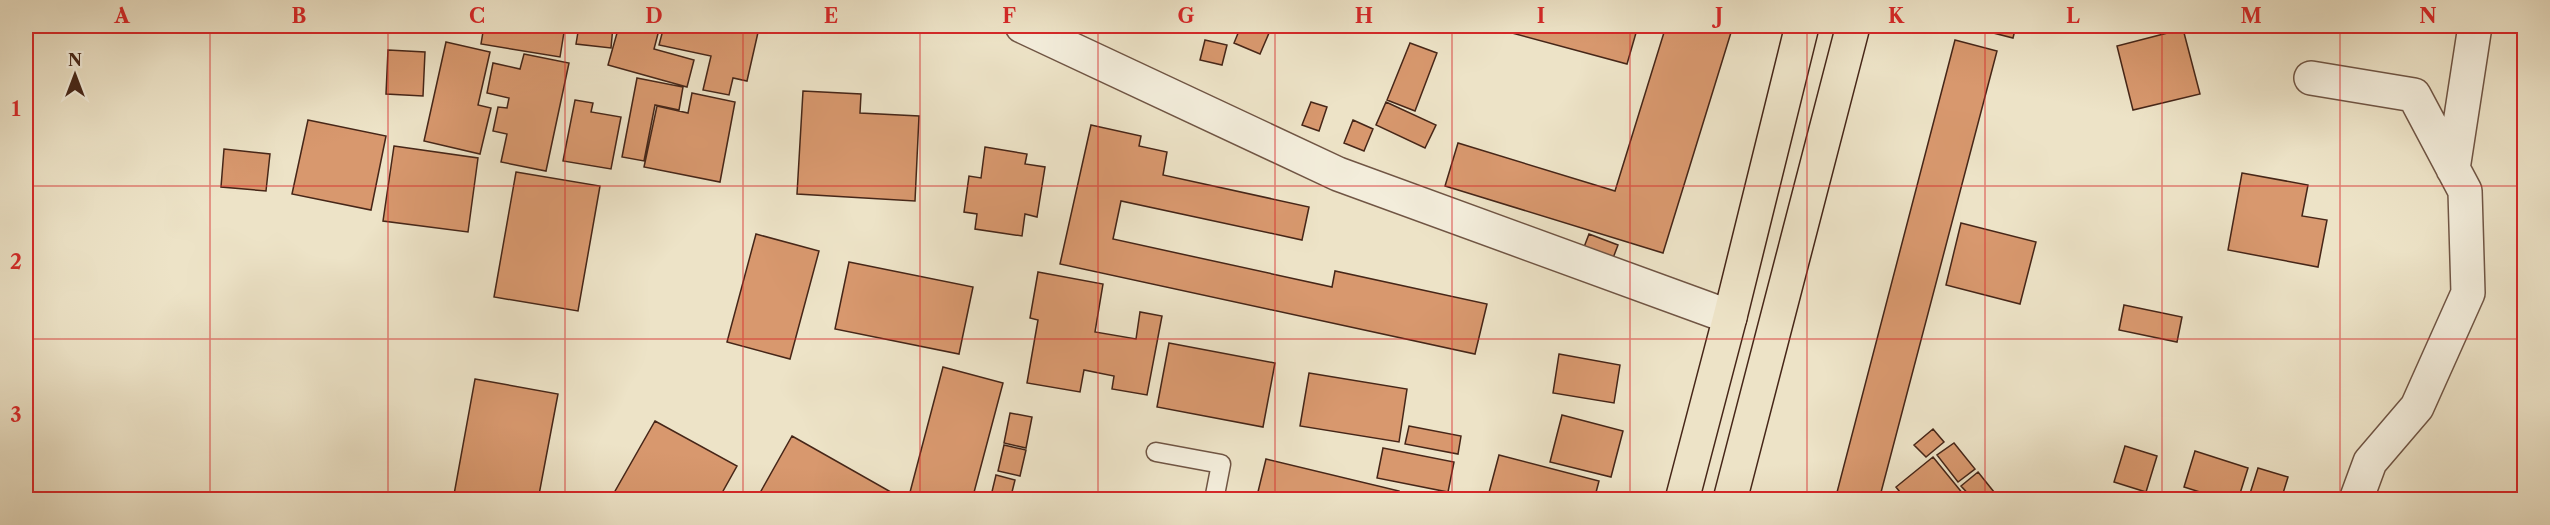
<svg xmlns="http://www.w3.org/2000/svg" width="2550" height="525" font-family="'Libre Caslon Text',serif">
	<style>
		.building { fill: #d8986e; stroke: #462618; stroke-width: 1.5 }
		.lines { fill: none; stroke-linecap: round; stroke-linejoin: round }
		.service-casing { stroke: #705544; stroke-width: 21 }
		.minor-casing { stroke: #705544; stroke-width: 36 }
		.trunk-casing { stroke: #462618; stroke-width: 36 }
		.service { stroke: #f3eddb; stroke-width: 18 }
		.minor { stroke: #f3eddb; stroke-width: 33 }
		.trunk { stroke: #ede3c7; stroke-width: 33 }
		.grid { fill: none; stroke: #d62828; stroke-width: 1.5; stroke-opacity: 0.55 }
		.neatline { fill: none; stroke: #d62828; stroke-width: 2 }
		.grid-label { font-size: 20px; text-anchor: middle; font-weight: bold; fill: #d62828 }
	</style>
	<rect width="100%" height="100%" fill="#ede3c7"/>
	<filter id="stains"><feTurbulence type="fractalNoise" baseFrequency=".00333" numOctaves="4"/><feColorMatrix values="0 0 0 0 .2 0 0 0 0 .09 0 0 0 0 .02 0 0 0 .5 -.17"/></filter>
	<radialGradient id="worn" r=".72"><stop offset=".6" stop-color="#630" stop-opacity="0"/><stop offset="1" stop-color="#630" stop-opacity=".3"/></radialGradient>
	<!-- building -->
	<path class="building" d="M484 26H565L560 57 481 44Z
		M579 26H613L611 48 576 44Z
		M619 26H660L654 49 694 60 687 87 608 65Z
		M664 26H748L759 28 747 81 733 78 729 95 703 90 711 56 659 45Z
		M1241 26H1272L1260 54 1234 43Z
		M1486 26H1638L1627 64Z
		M1666 26H1733L1663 253 1445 186 1458 143 1615 191Z
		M1966 26H2016L2013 38Z
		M2183 29 2200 94 2133 110 2117 46Z
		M1205 40 1227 45 1222 65 1200 60Z
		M1955 40 1997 51 1879 500H1835Z
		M446 42 490 52 478 105 491 108 480 154 424 141Z
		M1410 43 1437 53 1415 111 1387 100Z
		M388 50 425 52 423 96 386 94Z
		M524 54 569 63 546 171 501 162 507 134 493 131 498 107 507 108 509 98 487 93 493 63 520 69Z
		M637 78 683 87 679 110 655 105 644 161 622 157Z
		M803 91 861 94 860 113 919 116 915 201 797 194Z
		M692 93 735 102 720 182 644 167 657 106 688 113Z
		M575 100 593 103 591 112 621 117 611 169 563 161Z
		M1311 102 1327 107 1319 131 1302 125Z
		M1386 102 1436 125 1425 148 1376 125Z
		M308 120 386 136 371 210 292 194Z
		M1353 120 1373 129 1364 151 1344 143Z
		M1091 125 1141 136 1139 146 1167 152 1163 175 1309 207 1302 240 1121 201 1113 239 1332 287 1335 271 1487 304 1475 354 1060 264Z
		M394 146 478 158 468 232 383 221Z
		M985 147 1027 154 1025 164 1045 167 1037 217 1025 214 1022 236 975 229 977 214 964 212 969 176 981 178Z
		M224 149 270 154 266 191 221 187Z
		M516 172 600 186 578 311 494 297Z
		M2242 173 2308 185 2302 216 2327 220 2318 267 2228 250Z
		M1961 223 2036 242 2020 304 1946 285Z
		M756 234 819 251 790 359 727 342Z
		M1589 234 1618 245 1610 266 1581 255Z
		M849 262 973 287 959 354 835 329Z
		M1038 272 1103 284 1095 332 1136 339 1140 312 1162 316 1147 395 1112 389 1114 376 1084 370 1080 392 1027 383 1038 320 1030 318Z
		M2124 305 2182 317 2177 342 2119 330Z
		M1169 343 1275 363 1263 427 1157 407Z
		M1559 354 1620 365 1614 403 1553 393Z
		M943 367 1003 383 972 500H923L909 496Z
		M1309 373 1407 389 1399 442 1300 426Z
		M475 379 558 394 538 500H453Z
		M1010 413 1032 417 1026 448 1004 443Z
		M1562 415 1623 431 1611 477 1550 462Z
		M655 421 737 466 718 500H610Z
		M1409 426 1461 436 1458 454 1405 444Z
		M1933 429 1944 442 1926 457 1914 445Z
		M792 436 905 500H756Z
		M1954 443 1975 469 1958 482 1937 455Z
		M1004 445 1026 450 1020 476 998 471Z
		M2125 446 2157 456 2146 492 2114 482Z
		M1383 448 1454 462 1448 492 1377 478Z
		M2195 451 2248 468 2238 500H2225L2184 487Z
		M1499 455 1599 481 1594 500H1487Z
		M1933 457 1968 500H1906L1896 487Z
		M1266 459 1399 491 1396 500H1256Z
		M2258 468 2288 477 2281 500H2248Z
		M1978 472 1994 492 1985 500H1974L1961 486Z
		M996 475 1015 480 1010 500H990Z"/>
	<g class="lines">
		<!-- service casing -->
		<g class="service-casing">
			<path id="service" d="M1156 452 1221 464 1214 500"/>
		</g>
		<!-- minor casing -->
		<g class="minor-casing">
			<path id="minor" d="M1022 26 1338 174 1730 317
				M2311 78 2414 95 2465 191 2468 293 2417 407 2370 462 2356 500
				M2453 169 2475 26"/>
		</g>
		<!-- trunk casing -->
		<g class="trunk-casing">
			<path id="trunk" d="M1682 500 1730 317 1802 26
				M1730 500 1853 26"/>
		</g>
		<!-- service -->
		<use href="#service" class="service"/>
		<!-- minor -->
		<use href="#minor" class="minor"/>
		<!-- trunk -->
		<use href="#trunk" class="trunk"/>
	</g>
	<!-- grid -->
	<path class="grid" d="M210 26V500M388 26V500M565 26V500M743 26V500M920 26V500M1098 26V500M1275 26V500M1452 26V500M1630 26V500M1807 26V500M1985 26V500M2162 26V500M2340 26V500M26 186H2524M26 339H2524"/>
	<!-- margin -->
	<rect width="2550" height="525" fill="none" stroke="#ede3c7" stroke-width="66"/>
	<!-- north arrow -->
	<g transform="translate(75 75)" stroke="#f3eddb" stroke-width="4.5" paint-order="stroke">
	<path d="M0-4.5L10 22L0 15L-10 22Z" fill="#462618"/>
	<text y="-9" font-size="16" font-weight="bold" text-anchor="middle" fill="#462618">N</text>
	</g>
	<rect x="33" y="33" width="2484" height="459" class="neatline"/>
	<g class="grid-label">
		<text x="122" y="23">A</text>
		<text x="299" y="23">B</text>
		<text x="477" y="23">C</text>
		<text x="654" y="23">D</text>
		<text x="831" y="23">E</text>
		<text x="1009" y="23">F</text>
		<text x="1186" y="23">G</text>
		<text x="1364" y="23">H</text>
		<text x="1541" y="23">I</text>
		<text x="1719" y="23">J</text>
		<text x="1896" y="23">K</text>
		<text x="2073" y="23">L</text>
		<text x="2251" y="23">M</text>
		<text x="2428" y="23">N</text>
		<text x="16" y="116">1</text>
		<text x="16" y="269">2</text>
		<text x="16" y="422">3</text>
	</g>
	<rect width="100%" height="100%" filter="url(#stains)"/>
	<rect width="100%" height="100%" fill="url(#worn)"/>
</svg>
